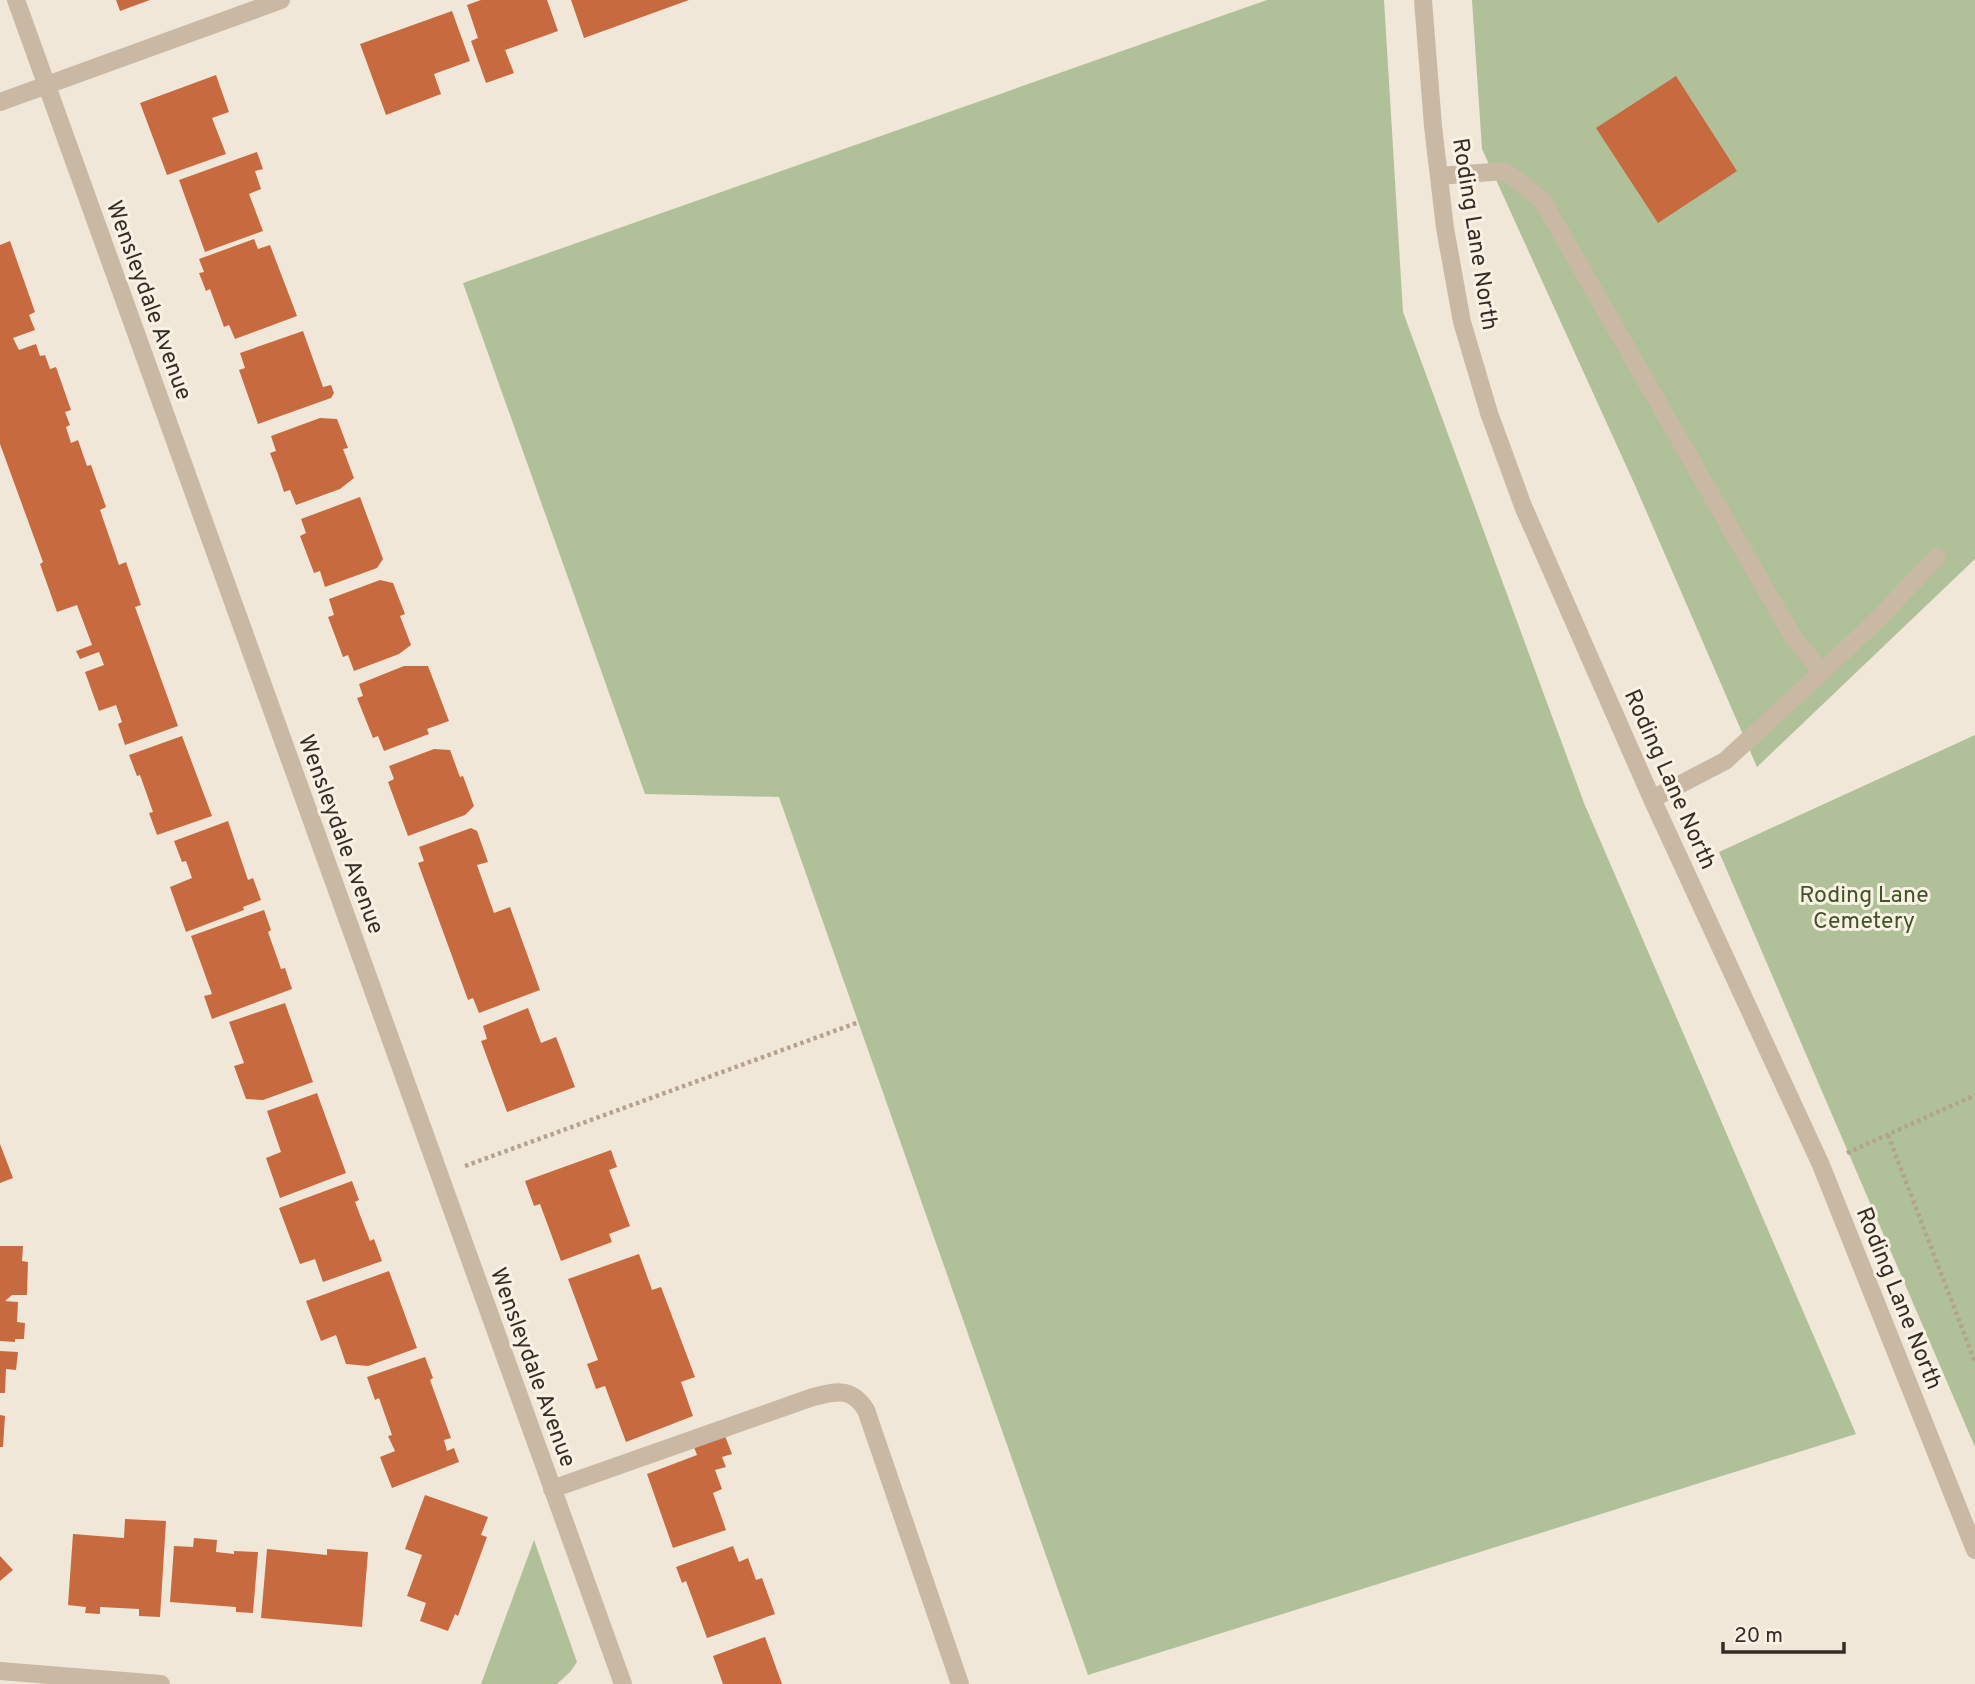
<svg xmlns="http://www.w3.org/2000/svg" width="1975" height="1684" font-family="Overpass,sans-serif">
	<style>
		.green { fill: #b0c098 }
		.building { fill: #c86a40 }
		.lines { fill: none; stroke-linecap: round; stroke-linejoin: round }
		.path { stroke: #b5a28e; stroke-width: 4.5; stroke-dasharray: 3.5 3.5; stroke-linecap: butt }
		.minor { stroke: #c9b8a4; stroke-width: 18 }
		.labels { text-anchor: middle; stroke-width: 6; stroke-linejoin: round; paint-order: stroke }
		.street-label { font-size: 23px; fill: #352c26; stroke: #f9f1e4 }
		.park-label { font-size: 23px; fill: #415329; stroke: #f9f1e4 }
	</style>
	<rect width="100%" height="100%" fill="#f1e7d8"/>
	<!-- green -->
	<path class="green" d="M1267 0H1384L1403 312 1584 803 1856 1434 1088 1675 779 797 645 794 463 283Z
		M1472 0H1975V559L1757 767 1634 483 1482 149Z
		M1975 735V1447L1719 852Z
		M534 1540 577 1662 570 1672 557 1684H481Z"/>
	<!-- building -->
	<path class="building" d="M116 0H150L120 11Z
		M481 0H547L558 31 505 50 514 73 486 83 471 41 478 38 467 5Z
		M571 0H689L584 38Z
		M452 11 470 61 434 74 441 94 386 115 360 44Z
		M216 75 229 112 212 118 226 154 167 175 140 103Z
		M1676 76 1737 171 1658 223 1596 128Z
		M257 152 263 169 255 171 261 189 249 194 263 231 205 252 179 180Z
		M254 239 258 249 270 245 297 316 235 339 229 325 224 327 210 289 206 291 199 273 204 272 199 259Z
		M10 241 35 312 29 315 35 330 13 338 19 350 36 344 40 356 45 355 50 369 56 367 71 410 65 412 70 425 66 427 71 443 78 440 87 466 91 465 106 507 100 510 119 565 126 562 134 585 141 605 135 607 178 726 125 745 118 724 122 722 116 705 99 711 85 672 104 665 99 652 80 659 76 651 92 645 77 605 57 612 40 564 43 562 0 444V245Z
		M303 331 323 387 331 385 334 393 331 398 258 424 239 370 245 368 240 353Z
		M320 418 337 419 348 448 343 449 354 478 340 489 296 505 290 490 284 492 278 474 270 453 276 451 271 436Z
		M360 497 383 559 377 568 325 587 320 571 314 573 300 536 306 533 301 519Z
		M380 580 393 583 405 614 400 616 411 645 399 654 354 671 348 655 343 657 328 617 334 615 329 599Z
		M404 666H428L449 721 427 729 429 734 384 751 378 736 373 738 357 698 363 696 359 684Z
		M182 736 212 816 157 835 149 813 153 812 140 775 137 776 129 755Z
		M434 749 450 750 460 777 463 776 474 806 465 815 408 836 388 782 394 779 389 766Z
		M228 821 248 880 253 878 261 900 243 907 244 910 186 932 170 887 192 878 186 861 182 862 174 841Z
		M471 828 477 831 488 862 477 865 494 913 510 907 540 990 479 1013 473 998 468 1000 418 863 424 861 419 847Z
		M264 910 271 930 268 932 281 969 285 968 292 989 212 1019 204 996 212 994 191 936Z
		M285 1003 313 1082 263 1100 246 1099 234 1066 244 1063 229 1022Z
		M528 1008 541 1043 556 1037 575 1087 507 1112 481 1041 487 1039 483 1026Z
		M317 1093 346 1173 280 1198 266 1158 281 1152 267 1111Z
		M0 1144 13 1178 0 1183Z
		M611 1150 617 1167 609 1170 630 1226 609 1234 612 1242 561 1261 540 1204 534 1206 525 1181Z
		M352 1181 359 1200 355 1202 370 1241 374 1239 382 1261 323 1282 315 1259 300 1264 279 1208Z
		M0 1246H23L22 1261 28 1262 27 1295H12L5 1301 18 1302 17 1322 25 1323 24 1339H15V1342L0 1341Z
		M639 1254 652 1290 661 1287 695 1377 681 1382 693 1416 626 1442 605 1386 596 1389 587 1364 598 1360 568 1279Z
		M389 1271 417 1348 368 1366 346 1364 336 1335 321 1341 306 1301Z
		M0 1351 18 1352 16 1370 6 1369 5 1393H0Z
		M425 1357 433 1378 430 1380 451 1438 444 1440 447 1451 454 1448 459 1462 392 1488 380 1457 395 1451 388 1436 392 1435 379 1398 375 1400 367 1377Z
		M0 1415 5 1416 3 1447H0Z
		M725 1436 732 1454 722 1457 726 1467 715 1470 722 1489 713 1493 726 1530 673 1548 647 1474 697 1455 694 1447Z
		M425 1495 488 1517 481 1535 487 1537 458 1616 455 1614 448 1631 420 1621 426 1603 407 1596 422 1555 405 1549Z
		M125 1519 166 1521 160 1617 139 1616V1609L100 1607V1614L85 1613 86 1607 68 1605 73 1534 124 1538Z
		M194 1538 217 1540 216 1552 234 1554V1551L258 1552 253 1613 236 1612V1607L170 1602 174 1546 193 1547Z
		M733 1546 739 1562 748 1558 756 1580 762 1578 775 1614 707 1638 686 1581 682 1583 676 1567Z
		M267 1549 327 1555V1549L368 1552 362 1627 261 1618Z
		M0 1556 13 1570 0 1581Z
		M765 1637 782 1684H723L713 1656Z"/>
	<g class="lines">
		<!-- path -->
		<path class="path" d="M1888 1135 1975 1362
			M1847 1153 1975 1095
			M465 1166 859 1022"/>
		<!-- minor -->
		<path class="minor" d="M16 0 623 1684
			M1423 0 1433 126 1445 228 1462 322 1489 413 1523 506 1652 799 1821 1165 1975 1550
			M0 102 281 0
			M1439 176 1505 171 1542 200 1793 637 1822 672 1725 761 1652 799
			M1822 672 1876 621 1937 557
			M552 1489 813 1397C836 1391 852 1387 866 1410L960 1684
			M0 1671 161 1684"/>
	</g>
	<g class="labels">
		<!-- street labels -->
		<g class="street-label">
			<text transform="translate(1476 234) rotate(81)" y="8">Roding Lane North</text>
			<text transform="translate(150 300) rotate(70)" y="8">Wensleydale Avenue</text>
			<text transform="translate(1671 779) rotate(66)" y="8">Roding Lane North</text>
			<text transform="translate(342 834) rotate(70)" y="8">Wensleydale Avenue</text>
			<text transform="translate(1900 1298) rotate(68)" y="8">Roding Lane North</text>
			<text transform="translate(534 1367) rotate(70)" y="8">Wensleydale Avenue</text>
		</g>
		<!-- park labels -->
		<g class="park-label">
			<text x="1864" y="902">Roding Lane<tspan x="1864" dy="26">Cemetery</tspan></text>
		</g>
	</g>
	<!-- scale -->
	<path d="M1723 1642v10h121v-10" fill="none" stroke="#352c26" stroke-width="3.5"/>
	<text x="1734" y="1642" font-size="21" fill="#352c26" stroke="#f9f1e4" stroke-width="5" paint-order="stroke">20 m</text>
</svg>
